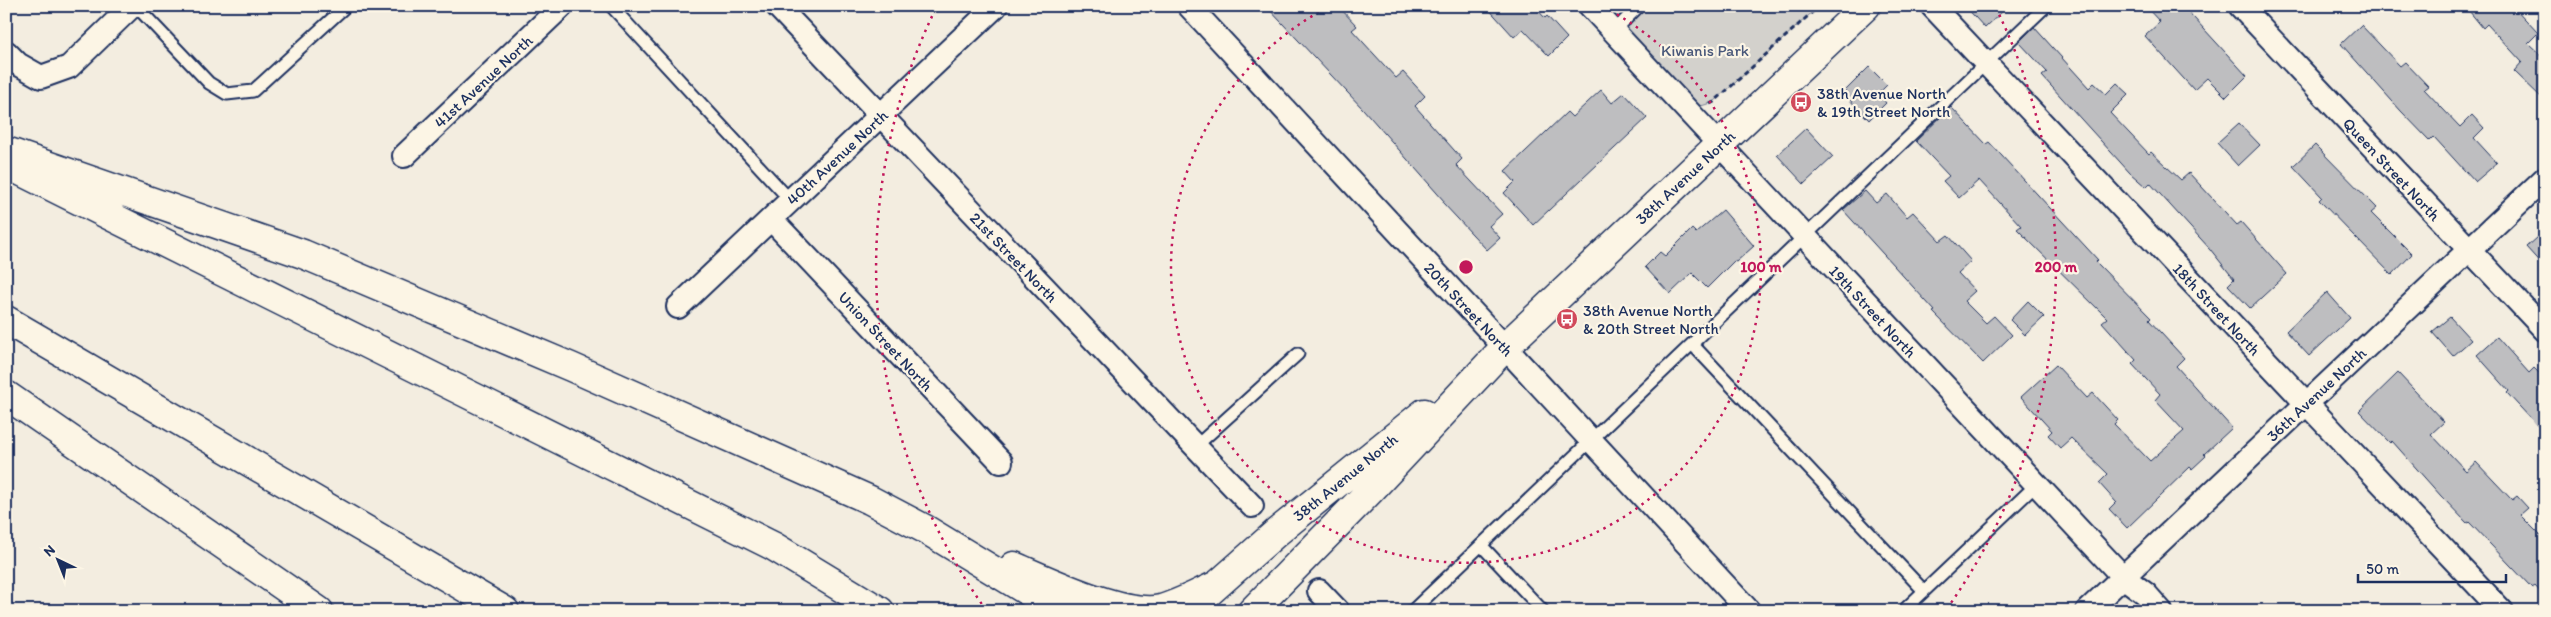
<svg xmlns="http://www.w3.org/2000/svg" width="2551" height="617" font-family="Itim,sans-serif">
	<style>
		.green { fill: #d3d1cc; stroke: #778095 }
		.building { fill: #bebec0; stroke: #1b2f5e }
		.lines { fill: none; stroke-linecap: round; stroke-linejoin: round }
		.lane-casing { stroke: #1b2f5e; stroke-width: 15 }
		.street-casing { stroke: #1b2f5e; stroke-width: 26 }
		.secondary-casing { stroke: #1b2f5e; stroke-width: 31 }
		.highway-casing { stroke: #1b2f5e; stroke-width: 31 }
		.path { stroke: #1b2f5e; stroke-width: 3; stroke-dasharray: 5 4; stroke-linecap: butt }
		.lane { stroke: #fcf5e5; stroke-width: 11 }
		.street { stroke: #fcf5e5; stroke-width: 22 }
		.secondary { stroke: #fcf5e5; stroke-width: 28 }
		.highway { stroke: #fcf5e5; stroke-width: 28 }
		.ring { fill: none; stroke: #c2185b; stroke-width: 2.5; stroke-dasharray: 2.5 5 }
		.labels { text-anchor: middle; stroke-width: 4.5; stroke-linejoin: round; paint-order: stroke }
		.park-label { font-size: 16px; fill: #49587a; stroke: #fcf5e5 }
		.street-label { font-size: 16px; fill: #1b2f5e; stroke: #fcf5e5 }
		.poi-label { font-size: 16px; fill: #1b2f5e; stroke: #fcf5e5; text-anchor: start }
		.centre { fill: #c2185b; stroke: #fcf5e5; stroke-width: 2.5 }
		.ring-label { font-size: 15px; text-anchor: middle; font-weight: bold; fill: #c2185b; stroke: #fcf5e5; stroke-width: 4.5; stroke-linejoin: round; paint-order: stroke }
	</style>
	<rect width="100%" height="100%" fill="#f3ede0"/>
	<filter id="ink" filterUnits="userSpaceOnUse"><feTurbulence type="fractalNoise" baseFrequency=".02" numOctaves="2"/><feDisplacementMap in="SourceGraphic" scale="10" xChannelSelector="R" yChannelSelector="G"/><feConvolveMatrix kernelMatrix="1 2 1 2 8 2 1 2 1" color-interpolation-filters="sRGB"/></filter>
	<g filter="url(#ink)">
		<!-- green -->
		<path class="green" d="M1606 6H1819L1714 102 1701 106 1691 101Z"/>
		<!-- building -->
		<path class="building" d="M1266 6H1338L1357 26 1352 30 1396 78 1403 72 1425 96 1415 106 1462 159 1456 165 1502 214 1489 226 1500 238 1487 250 1443 203 1444 201 1363 109Z
			M1486 6H1534L1545 18 1547 16 1567 38 1549 56 1523 29 1514 37Z
			M1965 6H2008L1985 28Z
			M2145 6H2183L2247 76 2226 97 2207 78 2194 90 2145 36 2160 22Z
			M2465 6H2513L2538 33 2528 43 2545 59V101L2514 71 2522 62 2487 24 2483 28Z
			M2361 25 2400 66 2405 62 2428 86 2424 89 2460 127 2472 115 2484 128 2474 138 2497 163 2475 182 2434 137 2430 141 2401 111 2341 44Z
			M2034 27 2089 88 2094 83 2106 94 2117 83 2129 94 2110 113 2149 154 2151 152 2181 180 2189 173 2237 225 2241 222 2287 274 2250 308 2228 285 2234 279 2210 249 2150 183 2146 187 2130 173 2042 76 2047 72 2019 42Z
			M1869 67 1887 85 1878 94 1886 103 1869 120 1843 93Z
			M1601 90 1612 103 1624 93 1647 118 1533 225 1504 193 1515 182 1505 171 1567 112 1572 117Z
			M1951 107 1986 144 1989 142 2098 260 2096 262 2151 318 2149 320 2184 358 2176 366 2232 428 2204 454 2206 456 2192 469 2190 467 2127 528 2109 509 2116 502 2099 483 2108 474 2071 438 2060 448 2048 435 2052 431 2021 397 2056 365 2087 398 2093 393 2118 420 2114 424 2150 461 2184 431 2155 400 2160 394 2132 364 2136 360 2102 322 2107 318 2017 229 2021 226 1979 180 1959 198 1943 181 1949 176 1916 141Z
			M2239 123 2260 145 2238 166 2217 143Z
			M1806 128 1833 157 1804 184 1777 155Z
			M2315 145 2377 208 2371 213 2412 254 2392 275 2319 200 2322 197 2293 166Z
			M1865 191 1876 203 1887 194 1907 217 1913 212 1940 241 1948 235 1971 261 1958 273 1975 291 1964 301 1986 323 1994 316 2012 335 1983 363 1933 312 1935 311 1843 210Z
			M1723 210 1754 246 1736 262 1734 261 1707 288 1692 273 1670 294 1645 267 1660 252 1665 256 1692 229 1696 233Z
			M2537 237 2545 246V268L2526 247Z
			M2327 292 2350 318 2309 356 2286 331Z
			M2028 301 2044 317 2025 335 2010 320Z
			M2450 317 2471 340 2453 356 2432 332Z
			M2497 337 2529 373 2534 368 2545 379V434L2507 393 2509 391 2477 355Z
			M2398 373 2444 422 2431 434 2466 471 2476 462 2512 500 2517 496 2528 508 2520 515 2545 540V597L2535 586 2532 588 2469 522 2467 523 2441 496 2392 441 2390 443 2359 411Z"/>
		<g class="lines">
			<!-- lane casing -->
			<g class="lane-casing">
				<path id="lane" d="M136 6 209 83 227 94 253 91 346 6
					M611 6 791 201
					M1613 32 1639 6
					M1692 344 1924 591
					M1195 447 1298 354
					M1481 545 1543 611
					M1412 611 2046 6
					M1903 611 2036 485"/>
			</g>
			<!-- street casing -->
			<g class="street-casing">
				<path id="street" d="M777 6 1252 506
					M1189 6 1749 611
					M1590 6 2123 577 2146 594 2161 611
					M1932 6 2502 611
					M2240 6 2545 330
					M6 52 18 64 41 77 69 67 132 6
					M404 156 562 6
					M771 219 1001 462
					M678 307 996 6
					M1319 591 1338 611
					M2087 611 2545 178"/>
			</g>
			<!-- secondary casing -->
			<g class="secondary-casing">
				<path id="secondary" d="M1198 602 1277 532 1424 413
					M1252 611 1370 491 1505 347 1866 6"/>
			</g>
			<!-- highway casing -->
			<g class="highway-casing">
				<path id="highway" d="M6 151 303 254 571 367 870 500 925 529 1060 611
					M18 170 773 546 880 611
					M6 320 505 611
					M6 395 319 611
					M1014 566C1049 581 1124 617 1161 609 1179 604 1197 594 1215 586"/>
			</g>
			<!-- path -->
			<path class="path" d="M1710 104 1714 102 1819 6"/>
			<!-- lane -->
			<use href="#lane" class="lane"/>
			<!-- street -->
			<use href="#street" class="street"/>
			<!-- secondary -->
			<use href="#secondary" class="secondary"/>
			<!-- highway -->
			<use href="#highway" class="highway"/>
		</g>
	</g>
	<!-- distance rings -->
	<g class="ring">
		<path d="M1604 7A295 295 0 1 1 1328 7"/>
		<path d="M986 610A590 590 0 0 1 936 8M1996 8A590 590 0 0 1 1946 610"/>
	</g>
	<!-- icons -->
	<defs>
		<g id="bus-disc" transform="scale(1.125)"><circle r="9.5" fill="#d1495b" stroke="#fcf5e5"/><path d="M-5-6H5V4H4V6H2V4H-2V6H-4V4H-5ZM-3.5-4V0h7V-4ZM-3.5 1.2v1.5H-2V1.2ZM2 1.2v1.5H3.5V1.2Z" fill="#fff"/></g>
	</defs>
	<g fill-rule="evenodd">
		<use href="#bus-disc" x="1801" y="102"/>
		<use href="#bus-disc" x="1567" y="319"/>
	</g>
	<g class="labels">
		<!-- park labels -->
		<g class="park-label">
			<text x="1705" y="56">Kiwanis Park</text>
		</g>
		<!-- street labels -->
		<g class="street-label">
			<text transform="translate(483 81) rotate(-43)" y="6">41st Avenue North</text>
			<text transform="translate(837 157) rotate(-43)" y="6">40th Avenue North</text>
			<text transform="translate(2392 169) rotate(47)" y="6">Queen Street North</text>
			<text transform="translate(1685 177) rotate(-43)" y="6">38th Avenue North</text>
			<text transform="translate(1014 257) rotate(46)" y="6">21st Street North</text>
			<text transform="translate(1469 309) rotate(47)" y="6">20th Street North</text>
			<text transform="translate(2217 309) rotate(47)" y="6">18th Street North</text>
			<text transform="translate(1873 311) rotate(47)" y="6">19th Street North</text>
			<text transform="translate(886 341) rotate(47)" y="6">Union Street North</text>
			<text transform="translate(2316 394) rotate(-43)" y="6">36th Avenue North</text>
			<text transform="translate(1345 477) rotate(-39)" y="6">38th Avenue North</text>
		</g>
		<!-- poi labels -->
		<g class="poi-label">
			<text x="1817" y="99">38th Avenue North<tspan x="1817" dy="18">&amp; 19th Street North</tspan></text>
			<text x="1583" y="316">38th Avenue North<tspan x="1583" dy="18">&amp; 20th Street North</tspan></text>
		</g>
	</g>
	<circle cx="1466" cy="267" r="8" class="centre"/>
	<g class="ring-label">
		<text x="1761" y="272">100 m</text>
		<text x="2056" y="272">200 m</text>
	</g>
	<!-- margin -->
	<rect width="2551" height="617" fill="none" stroke="#fcf5e5" stroke-width="25"/>
	<rect x="12" y="12" width="2526" height="592" fill="none" stroke="#1b2f5e" stroke-width="2" filter="url(#ink)"/>
	<!-- north arrow -->
	<g transform="translate(58 560) rotate(317)" stroke="#fcf5e5" stroke-width="4" paint-order="stroke">
	<path d="M0-4L9 19L0 12L-9 19Z" fill="#1b2f5e"/>
	<text y="-8" font-size="14" font-weight="bold" text-anchor="middle" fill="#1b2f5e">N</text>
	</g>
	<!-- scale -->
	<path d="M2358 574v8h148v-8" fill="none" stroke="#1b2f5e" stroke-width="2.5"/>
	<text x="2366" y="574" font-size="15" fill="#1b2f5e" stroke="#fcf5e5" stroke-width="4" paint-order="stroke">50 m</text>
</svg>
